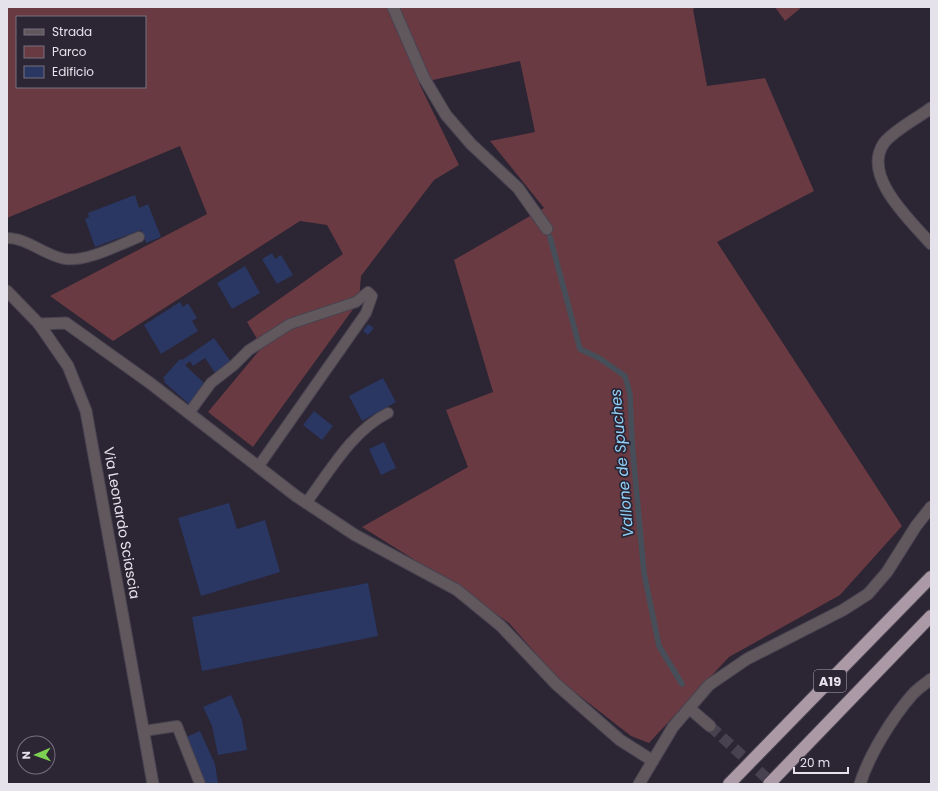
<svg xmlns="http://www.w3.org/2000/svg" width="938" height="791" font-family="Poppins,sans-serif">
	<style>
		.green { fill: #693a42; fill-rule: evenodd }
		.lines { fill: none; stroke-linecap: round; stroke-linejoin: round }
		.stream { stroke: #464f59; stroke-width: 5.5 }
		.building { fill: #2a3763 }
		.minor-tunnel { stroke: #474150; stroke-width: 11; stroke-dasharray: 11 5.5; stroke-linecap: butt }
		.service-casing { stroke: #494351; stroke-width: 12 }
		.minor-casing { stroke: #494351; stroke-width: 13 }
		.tertiary-casing { stroke: #494351; stroke-width: 13 }
		.motorway-casing { stroke: #494351; stroke-width: 14 }
		.service { stroke: #60585d; stroke-width: 10 }
		.minor { stroke: #60585d; stroke-width: 11 }
		.tertiary { stroke: #60585d; stroke-width: 11 }
		.motorway { stroke: #ac99a6; stroke-width: 12 }
		.labels { text-anchor: middle; stroke-width: 3.5; stroke-linejoin: round; paint-order: stroke }
		.shield { fill: #2b2534; stroke: #aea9b5; stroke-width: 1 }
		.shield-label { font-size: 13px; font-weight: bold; fill: #e6e2ec }
		.street-label { font-size: 14px; fill: #e6e2ec; stroke: #2b2534 }
		.water-label { font-size: 15px; font-style: italic; fill: #90d1f9; stroke: #2b2534 }
	</style>
	<rect width="100%" height="100%" fill="#2b2534"/>
	<!-- green -->
	<path class="green" d="M7 7H697L693 9 707 86 765 78 814 191 717 242 902 526 840 595 729 657 649 743 631 736 558 679 509 623 458 587 362 527 468 467 446 410 493 392 454 260 544 208 490 141 535 132 520 61 419 83 459 165 434 180 361 276 359 301 253 447 208 412 262 347 247 322 343 254 327 225 300 221 113 341 50 296 207 214 180 146 7 218ZM17 17H145V87H17Z
		M775 7H802L785 21Z"/>
	<g class="lines">
		<!-- stream -->
		<path class="stream" d="M550 237 580 349 599 358 625 376 630 394 632 442 644 573 659 646 682 684"/>
	</g>
	<!-- building -->
	<path class="building" d="M135 195 139 208 148 204 161 237 146 243 141 230 95 247 85 219 89 217 88 213Z
		M272 253 275 259 281 255 293 275 277 284 262 259Z
		M245 266 260 293 232 309 217 283Z
		M180 302 183 307 188 303 197 318 192 321 198 331 161 354 144 325Z
		M368 324 374 328 368 335 363 331Z
		M214 338 231 362 215 373 205 358 193 366 190 361 185 365 204 383 189 404 164 382 165 380 163 378 180 359 182 360Z
		M383 378 396 402 362 421 349 396Z
		M314 411 333 426 322 440 303 425Z
		M384 442 396 468 381 475 369 449Z
		M229 503 237 529 265 520 280 572 201 596 178 518Z
		M368 583 378 636 202 671 192 617Z
		M231 695 242 720 247 750 218 755 212 726 203 707Z
		M200 731 215 764 218 784H194L192 772 177 741Z"/>
	<g class="lines">
		<!-- minor-tunnel -->
		<path class="minor-tunnel" d="M710 726 773 784"/>
		<!-- service casing -->
		<g class="service-casing">
			<path id="service" d="M7 238C28 238 45 256 65 259 86 262 119 245 139 237
				M189 413 211 383 234 365 249 350 290 324 356 302 368 292 372 296 366 313 258 467
				M306 503C330 471 352 431 388 413
				M144 731 177 726 200 784"/>
		</g>
		<!-- minor casing -->
		<g class="minor-casing">
			<path id="minor" d="M393 7 424 78 446 115 471 144 518 188 547 229
				M931 108C918 118 894 130 884 143 861 176 911 221 931 244
				M39 324 66 323 150 383 296 496 355 535 457 590 501 626 556 684 620 740 653 761
				M689 708 710 726
				M639 784 673 727 709 685 747 659 843 610 868 594 887 572 916 526 931 507
				M860 784C869 755 892 718 912 695 917 689 925 684 931 679"/>
		</g>
		<!-- tertiary casing -->
		<g class="tertiary-casing">
			<path id="tertiary" d="M7 291 39 324 68 366 86 411 153 784"/>
		</g>
		<!-- motorway casing -->
		<g class="motorway-casing">
			<path id="motorway" d="M729 784 931 577
				M769 784 931 616"/>
		</g>
		<!-- service -->
		<use href="#service" class="service"/>
		<!-- minor -->
		<use href="#minor" class="minor"/>
		<!-- tertiary -->
		<use href="#tertiary" class="tertiary"/>
		<!-- motorway -->
		<use href="#motorway" class="motorway"/>
	</g>
	<g class="labels">
		<!-- shield labels -->
		<rect class="shield" x="814" y="670" width="32" height="22" rx="3"/>
		<g class="shield-label">
			<text x="830" y="686">A19</text>
		</g>
		<!-- street labels -->
		<g class="street-label">
			<text transform="translate(122 523) rotate(80)" y="5">Via Leonardo Sciascia</text>
		</g>
		<!-- water labels -->
		<g class="water-label">
			<text transform="translate(622 463) rotate(-95)" y="5">Vallone de Spuches</text>
		</g>
	</g>
	<!-- border -->
	<rect width="938" height="791" fill="none" stroke="#e6e2ec" stroke-width="16"/>
	<!-- legend -->
	<rect x="16" y="16" width="130" height="72" fill="#2b2534" stroke="#76717e"/>
	<rect x="24" y="29" width="20" height="6" fill="#60585d" stroke="#76717e"/>
	<text x="52" y="36" font-size="12" fill="#e6e2ec">Strada</text>
	<rect x="24" y="46" width="20" height="12" fill="#693a42" stroke="#76717e"/>
	<text x="52" y="56" font-size="12" fill="#e6e2ec">Parco</text>
	<rect x="24" y="66" width="20" height="12" fill="#2a3763" stroke="#76717e"/>
	<text x="52" y="76" font-size="12" fill="#e6e2ec">Edificio</text>
	<!-- north arrow -->
	<g transform="translate(36 755) rotate(268)"><circle r="19" fill="#2b2534" stroke="#76717e"/>
	<path d="M0-3L7 15L0 10L-7 15Z" fill="#7ed053"/>
	<text y="-6" font-size="11" font-weight="bold" text-anchor="middle" fill="#e6e2ec">N</text>
	</g>
	<!-- scale -->
	<path d="M794 767v6h54v-6" fill="none" stroke="#e6e2ec" stroke-width="2"/>
	<text x="800" y="767" font-size="12" fill="#e6e2ec" stroke="#2b2534" stroke-width="3" paint-order="stroke">20 m</text>
</svg>
